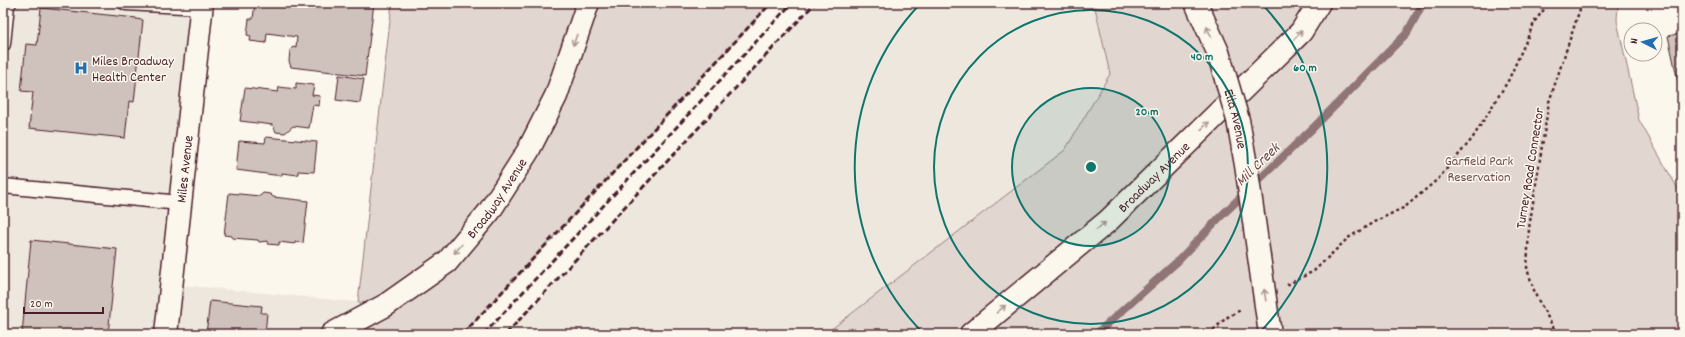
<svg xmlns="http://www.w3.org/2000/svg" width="1685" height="337" font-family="Dekko,sans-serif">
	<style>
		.built { fill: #eee7de }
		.green { fill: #e2d7d0; stroke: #967b7e }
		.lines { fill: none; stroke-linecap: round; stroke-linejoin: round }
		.stream { stroke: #907477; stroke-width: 8 }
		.building { fill: #cfc2bc; stroke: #4a1f2b }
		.lane-casing { stroke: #4a1f2b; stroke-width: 17 }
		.primary-casing { stroke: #4a1f2b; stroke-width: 25 }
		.path { stroke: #4a1f2b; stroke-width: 2.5; stroke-dasharray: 3 3; stroke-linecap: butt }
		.lane { stroke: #fbf7ec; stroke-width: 14 }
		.primary { stroke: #fbf7ec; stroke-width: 22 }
		.rail { stroke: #4a1f2b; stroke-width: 3; stroke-dasharray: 6 3; stroke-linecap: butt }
		.secondary-bridge-casing { stroke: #4a1f2b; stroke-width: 25; stroke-linecap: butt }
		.secondary-bridge { stroke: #fbf7ec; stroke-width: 22 }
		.oneway { stroke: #ab9695 }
		.ring { fill: none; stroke: #0f766e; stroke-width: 2 }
		.labels { text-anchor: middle; stroke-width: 3; stroke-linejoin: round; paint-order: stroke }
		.poi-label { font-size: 14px; fill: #4a1f2b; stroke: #fbf7ec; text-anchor: start }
		.street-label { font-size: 14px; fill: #4a1f2b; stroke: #fbf7ec }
		.park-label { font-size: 14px; fill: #704d54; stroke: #fbf7ec }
		.water-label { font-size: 15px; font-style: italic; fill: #6d4a51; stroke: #fbf7ec }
		.centre { fill: #0f766e; stroke: #fbf7ec; stroke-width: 2 }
		.ring-label { font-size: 12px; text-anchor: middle; font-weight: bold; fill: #0f766e; stroke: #fbf7ec; stroke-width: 3; stroke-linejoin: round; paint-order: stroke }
	</style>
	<rect width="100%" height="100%" fill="#fbf7ec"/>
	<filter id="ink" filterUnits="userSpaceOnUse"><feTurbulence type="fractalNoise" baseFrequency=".025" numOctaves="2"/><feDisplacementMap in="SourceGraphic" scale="8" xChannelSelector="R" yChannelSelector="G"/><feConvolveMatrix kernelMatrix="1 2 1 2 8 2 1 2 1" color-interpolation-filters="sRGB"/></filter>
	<g filter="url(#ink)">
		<!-- built -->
		<path class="built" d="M3 3H202L171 284 386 305 332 334H3Z
			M814 3H1094L1110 74 1065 150 825 334H507Z"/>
		<!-- green -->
		<path class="green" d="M392 3H771L463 334H332L385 305 358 302Z
			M1094 3H1618L1617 21 1639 120 1682 196V334H825L1065 150 1110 74Z"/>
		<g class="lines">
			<!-- stream -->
			<path class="stream" d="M1096 334 1178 261 1220 217 1313 128 1407 33 1423 3"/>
		</g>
		<!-- building -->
		<path class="building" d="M255 3H374L365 76 291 67 289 61 290 50 293 47 296 48 297 37 267 33 266 43 250 41 251 36 247 35 249 19H253Z
			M41 8 136 18V19L143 20 134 102 129 101 125 138 29 128 33 92 21 91 26 44 37 45Z
			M1682 33V85L1679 86 1668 36Z
			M339 75 364 79 360 103 336 100Z
			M296 83 314 85 312 95 320 96 319 106 313 105 309 128 293 126 285 133 276 132 273 125 240 121 245 88 278 92 279 87 296 89Z
			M266 137 317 142 314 172 298 171V175L282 173V176L236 170 239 141 265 143Z
			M229 193 260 196 263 193 270 194 273 197 308 201 303 243 295 242V244L279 242V245L267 244 268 241 259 242 258 240 232 238V236L224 235Z
			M31 240 117 249 108 334H22Z
			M210 301 262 306 261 313H267L265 334H206Z"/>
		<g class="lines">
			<!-- lane casing -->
			<g class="lane-casing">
				<path id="lane" d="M126 3 201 7
					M3 44 7 5 9 3
					M3 186 180 203"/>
			</g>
			<!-- primary casing -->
			<g class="primary-casing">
				<g id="primary">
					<path id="s1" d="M166 334 202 3"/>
					<path id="s2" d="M332 334 386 305 447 262 489 212 528 151 556 96 588 3"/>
					<path id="s3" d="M971 334 1108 221 1301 32 1319 3"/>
				</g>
			</g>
			<!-- path -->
			<path class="path" d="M1287 285 1314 271 1348 238 1374 222 1405 207 1438 179 1472 139 1508 81 1535 21 1549 3
				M1209 334 1226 318 1242 309
				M1557 334 1536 296 1527 269 1529 228 1549 102 1582 3"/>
			<!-- lane -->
			<use href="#lane" class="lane"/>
			<!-- primary -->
			<use href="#primary" class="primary"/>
			<!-- rail -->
			<path class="rail" d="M463 334 771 3
				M484 334 792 3
				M506 334 815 3"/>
			<!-- secondary-bridge casing -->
			<g class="secondary-bridge-casing">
				<g id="secondary-bridge">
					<path id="s4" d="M1196 3 1218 52 1238 120 1246 165 1270 334"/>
				</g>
			</g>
			<!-- secondary-bridge -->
			<use href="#secondary-bridge" class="secondary-bridge"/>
		</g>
		<!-- one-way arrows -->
		<defs><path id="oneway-shaft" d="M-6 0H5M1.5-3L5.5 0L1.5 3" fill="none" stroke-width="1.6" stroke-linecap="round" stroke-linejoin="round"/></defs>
		<g class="oneway">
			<use href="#oneway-shaft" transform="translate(1209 32) rotate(-114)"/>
			<use href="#oneway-shaft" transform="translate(1298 35) rotate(-47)"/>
			<use href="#oneway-shaft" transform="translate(575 40) rotate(109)"/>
			<use href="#oneway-shaft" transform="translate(1205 126) rotate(-44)"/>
			<use href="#oneway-shaft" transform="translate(1101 226) rotate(-40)"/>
			<use href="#oneway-shaft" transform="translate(458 249) rotate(130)"/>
			<use href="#oneway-shaft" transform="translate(1265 295) rotate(-98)"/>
			<use href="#oneway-shaft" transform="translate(1001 309) rotate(-40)"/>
		</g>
	</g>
	<!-- distance rings -->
	<circle cx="1091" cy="167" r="79" fill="#0f766e" fill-opacity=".12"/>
	<g class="ring">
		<circle cx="1091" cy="167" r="79"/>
		<circle cx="1091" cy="167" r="157"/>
		<path d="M924 334A236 236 0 0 1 921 3M1261 3A236 236 0 0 1 1258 334"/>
	</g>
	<!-- icons -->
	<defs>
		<g id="hospital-bare" transform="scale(1.08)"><path d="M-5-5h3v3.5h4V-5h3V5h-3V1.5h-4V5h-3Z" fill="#1f6fb2" stroke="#fbf7ec" stroke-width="2.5" paint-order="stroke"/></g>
	</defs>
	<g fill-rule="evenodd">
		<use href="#hospital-bare" x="81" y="68"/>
	</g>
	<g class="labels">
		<!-- poi labels -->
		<g class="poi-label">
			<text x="92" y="65">Miles Broadway<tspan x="92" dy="16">Health Center</tspan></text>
		</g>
		<!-- street labels -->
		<g class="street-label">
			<text dy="5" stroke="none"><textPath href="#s4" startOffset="123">Ella Avenue</textPath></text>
			<text dy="5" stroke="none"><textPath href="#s1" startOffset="166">Miles Avenue</textPath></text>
			<text transform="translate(1529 168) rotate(-81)" y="5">Turney Road Connector</text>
			<text dy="5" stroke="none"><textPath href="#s3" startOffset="241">Broadway Avenue</textPath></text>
			<text dy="5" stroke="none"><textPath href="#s2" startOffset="217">Broadway Avenue</textPath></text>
		</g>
		<!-- park labels -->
		<g class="park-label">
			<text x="1479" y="165">Garfield Park<tspan x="1479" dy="16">Reservation</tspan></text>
		</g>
		<!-- water labels -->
		<g class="water-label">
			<text transform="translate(1257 164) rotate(-44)" y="5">Mill Creek</text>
		</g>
	</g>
	<circle cx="1091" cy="167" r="6" class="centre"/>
	<g class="ring-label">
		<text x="1202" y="60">40 m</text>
		<text x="1305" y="71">60 m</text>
		<text x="1147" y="115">20 m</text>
	</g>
	<!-- margin -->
	<rect width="1685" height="337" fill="none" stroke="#fbf7ec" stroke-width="16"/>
	<rect x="8" y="8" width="1669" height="321" fill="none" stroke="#4a1f2b" stroke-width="1.5" filter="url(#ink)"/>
	<!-- north arrow -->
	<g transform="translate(1643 42) rotate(276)"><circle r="19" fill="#fbf7ec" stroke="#b4a19f"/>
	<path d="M0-3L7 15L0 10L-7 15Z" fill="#1f6fb2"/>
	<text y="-6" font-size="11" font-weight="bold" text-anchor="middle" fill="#4a1f2b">N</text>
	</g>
	<!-- scale -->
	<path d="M24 307v6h79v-6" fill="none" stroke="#4a1f2b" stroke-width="2"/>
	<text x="30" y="307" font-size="12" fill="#4a1f2b" stroke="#fbf7ec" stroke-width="3" paint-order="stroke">20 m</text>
</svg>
